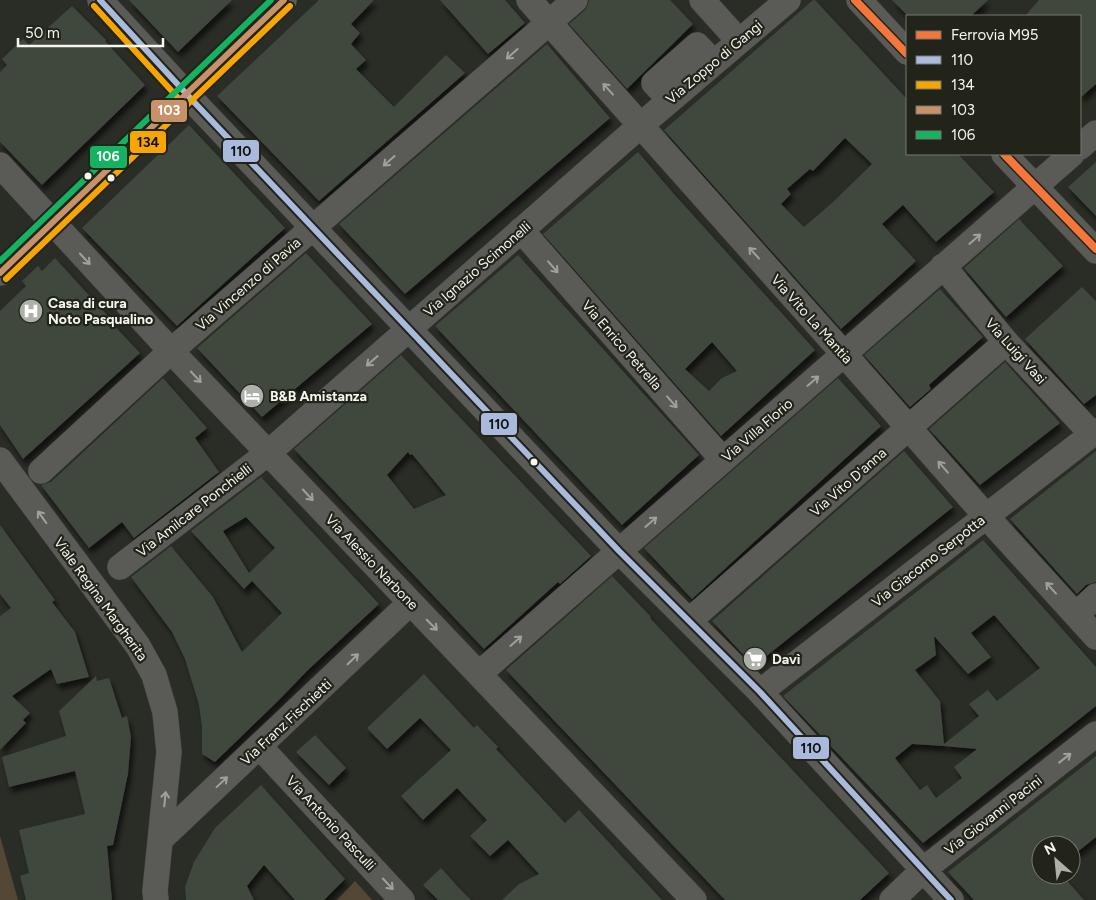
<svg xmlns="http://www.w3.org/2000/svg" width="1096" height="900" font-family="Figtree,sans-serif">
	<style>
		.green { fill: #544736 }
		.building { fill: #41463e; fill-rule: evenodd; filter: url(#shadow) }
		.lines { fill: none; stroke-linecap: round; stroke-linejoin: round }
		.minor-casing { stroke: #484945; stroke-width: 26 }
		.minor { stroke: #5a5b57; stroke-width: 25 }
		.bus-1-casing { stroke: #22241a; stroke-width: 10 }
		.bus-2-casing { stroke: #22241a; stroke-width: 10 }
		.bus-3-casing { stroke: #22241a; stroke-width: 10 }
		.bus-4-casing { stroke: #22241a; stroke-width: 10 }
		.bus-1 { stroke: #a9badd; stroke-width: 6 }
		.bus-2 { stroke: #f7a600; stroke-width: 6 }
		.bus-3 { stroke: #c7916a; stroke-width: 6 }
		.bus-4 { stroke: #13b361; stroke-width: 6 }
		.rail-1-casing { stroke: #22241a; stroke-width: 11 }
		.rail-1 { stroke: #f5763a; stroke-width: 8 }
		.oneway { stroke: #9fa19b }
		.bus-dot { fill: #f4f6ef; stroke: #22241a; stroke-width: 2 }
		.labels { text-anchor: middle; stroke-width: 4.5; stroke-linejoin: round; paint-order: stroke }
		.street-label { font-size: 14px; fill: #f4f6ef; stroke: #22241a }
		.poi-label { font-size: 14px; font-weight: bold; fill: #f4f6ef; stroke: #22241a; text-anchor: start }
		.line-badge { stroke: #22241a; stroke-width: 2 }
		.badge-label { font-size: 14px; text-anchor: middle; font-weight: bold; fill: #fff }
		.pale-badge-label { font-size: 14px; text-anchor: middle; font-weight: bold; fill: #111 }
	</style>
	<defs>
		<filter id="shadow"><feDropShadow dx="3" dy="5.5" stdDeviation="2.5" flood-color="#0009"/></filter>
	</defs>
	<rect width="100%" height="100%" fill="#2a2c26"/>
	<!-- green -->
	<path class="green" d="M0 836 18 900H0Z
		M355 881 372 900H337Z"/>
	<!-- building -->
	<path class="building" d="M129 0H232L178 52Z
		M319 0H374L351 24 360 33 351 44 366 60 356 69 394 107 446 55 465 73 319 201 217 96Z
		M440 0H505L525 23 488 54Z
		M589 0H670L693 24 627 89 569 24 585 10 588 5Z
		M813 0H815L907 99V154H958L994 192 936 242 903 205 882 224 916 261 841 329 664 130ZM845 138 872 164 832 203 804 227 781 204 791 194 787 189 810 169 813 171Z
		M892 0H988L971 16H908Z
		M1039 0H1096V84L1080 98V16H1025Z
		M72 6 106 40 105 41 145 85 42 185 0 142V72L7 65 2 59 23 39 29 45Z
		M547 44 610 118 405 294 339 224Z
		M189 125 285 228 177 326 82 228Z
		M638 152 674 194 815 350 721 436 543 234ZM712 342 737 371 722 378 709 391 685 369Z
		M1096 162V216L1068 187Z
		M1019 219 1063 266 1006 317 964 268Z
		M306 253 372 324 262 417 197 348Z
		M518 255 699 455 622 525 435 326Z
		M55 258 107 315 106 317 140 353 23 459 0 425V311L26 286 22 281 38 266 42 271Z
		M1082 287 1096 301V395L1084 404 1025 339Z
		M940 289 983 337 929 385 931 389 910 407 864 355Z
		M401 355 591 556 560 584 558 582 484 649 294 449ZM408 452 410 455 412 454 446 495 414 509 387 475Z
		M1005 362 1060 423 980 485 929 429Z
		M163 378 207 428 195 438 219 472 134 538 122 522 89 548 41 485 51 482Z
		M838 378 881 426 692 599 644 548Z
		M904 451 953 507 754 666 712 621Z
		M1096 451V582L1086 585 1077 594 1010 519Z
		M261 477 379 604 308 670 277 702 215 762 202 754V727L199 705 185 659 172 632 131 577 171 546 213 597 242 652 282 613 252 581 244 589 191 531ZM246 517 275 548 249 573 223 531Z
		M0 525 55 600 52 602 75 632 89 677 57 684 51 669 12 696 30 713 23 720 26 723 0 750V616L11 608 0 594Z
		M983 540 1096 667V706L923 843 783 696ZM994 615 1040 668 997 701 988 690 969 704 979 716 944 744 940 701 915 670 936 655 934 636 968 674 991 657 971 633ZM912 744 944 746 977 749 954 767 962 778 936 798 927 785 920 790 895 758Z
		M612 576 651 617 650 618 889 873 860 900H725L506 670Z
		M424 674 474 728 477 725 498 747 496 749 565 823 579 810 662 900H502L519 884 539 874 508 840 490 856 470 836 487 820 457 788 423 820 401 796 451 750 420 718 387 749 367 728Z
		M96 676 97 681 109 678 122 718 127 716 131 737 128 774 113 845 107 846 112 900H26L20 876 29 873 19 830 85 814 75 771 9 787 2 757 66 736 59 711Z
		M315 735 346 768 329 785 296 752Z
		M1096 756V837L1071 857V845H1041V875H1062L1084 900H974L948 872Z
		M261 785 345 879 324 900H295L264 865 247 886 254 900H186L185 887 194 862 215 828Z
		M441 868 459 888 471 900H438L423 885Z"/>
	<g class="lines">
		<!-- minor casing -->
		<g class="minor-casing">
			<path id="minor" d="M100 0 193 101 619 551 760 692 951 900
				M529 0 844 354 986 516 1096 637
				M702 0 739 41
				M859 0 907 52
				M670 100 654 83 697 45 714 63
				M1080 147 1096 133
				M1004 154 1096 251
				M0 165 171 351 694 900
				M521 230 723 460
				M943 266 1006 342 1092 434
				M0 273 284 0
				M0 460 138 646 154 675 165 712 169 752 155 891 156 900
				M41 471 171 351 575 0
				M120 567 268 453 641 125 788 0
				M1076 615 1096 596
				M689 621 1006 342
				M479 674 1072 154
				M760 692 1096 431
				M259 746 402 900
				M161 839 410 603
				M892 900 923 870 1096 734"/>
		</g>
		<!-- minor -->
		<use href="#minor" class="minor"/>
		<!-- bus-1 casing -->
		<g class="bus-1-casing">
			<path id="bus-1" d="M100 0 193 101 619 551 760 692 951 900"/>
		</g>
		<!-- bus-2 casing -->
		<g class="bus-2-casing">
			<path id="bus-2" d="M94 6 180 100
				M6 279 290 6"/>
		</g>
		<!-- bus-3 casing -->
		<g class="bus-3-casing">
			<path id="bus-3" d="M0 273 284 0"/>
		</g>
		<!-- bus-4 casing -->
		<g class="bus-4-casing">
			<path id="bus-4" d="M0 261 271 0"/>
		</g>
		<!-- bus-1 -->
		<use href="#bus-1" class="bus-1"/>
		<!-- bus-2 -->
		<use href="#bus-2" class="bus-2"/>
		<!-- bus-3 -->
		<use href="#bus-3" class="bus-3"/>
		<!-- bus-4 -->
		<use href="#bus-4" class="bus-4"/>
		<!-- rail-1 casing -->
		<g class="rail-1-casing">
			<path id="rail-1" d="M855 0 907 54
				M1004 154 1096 249"/>
		</g>
		<!-- rail-1 -->
		<use href="#rail-1" class="rail-1"/>
	</g>
	<!-- one-way arrows -->
	<defs><path id="oneway-shaft" d="M-6 0H5M1.5-3L5.5 0L1.5 3" fill="none" stroke-width="1.6" stroke-linecap="round" stroke-linejoin="round" transform="scale(1.25)"/></defs>
	<g class="oneway">
		<use href="#oneway-shaft" transform="translate(512 54) rotate(139)"/>
		<use href="#oneway-shaft" transform="translate(608 89) rotate(-132)"/>
		<use href="#oneway-shaft" transform="translate(389 161) rotate(139)"/>
		<use href="#oneway-shaft" transform="translate(975 239) rotate(-41)"/>
		<use href="#oneway-shaft" transform="translate(754 253) rotate(-132)"/>
		<use href="#oneway-shaft" transform="translate(85 259) rotate(47)"/>
		<use href="#oneway-shaft" transform="translate(553 267) rotate(49)"/>
		<use href="#oneway-shaft" transform="translate(372 361) rotate(139)"/>
		<use href="#oneway-shaft" transform="translate(196 377) rotate(47)"/>
		<use href="#oneway-shaft" transform="translate(813 381) rotate(-41)"/>
		<use href="#oneway-shaft" transform="translate(672 402) rotate(49)"/>
		<use href="#oneway-shaft" transform="translate(943 467) rotate(-131)"/>
		<use href="#oneway-shaft" transform="translate(308 495) rotate(47)"/>
		<use href="#oneway-shaft" transform="translate(42 517) rotate(-126)"/>
		<use href="#oneway-shaft" transform="translate(651 522) rotate(-41)"/>
		<use href="#oneway-shaft" transform="translate(1051 588) rotate(-132)"/>
		<use href="#oneway-shaft" transform="translate(432 625) rotate(45)"/>
		<use href="#oneway-shaft" transform="translate(516 641) rotate(-41)"/>
		<use href="#oneway-shaft" transform="translate(353 659) rotate(-44)"/>
		<use href="#oneway-shaft" transform="translate(1065 758) rotate(-38)"/>
		<use href="#oneway-shaft" transform="translate(222 782) rotate(-43)"/>
		<use href="#oneway-shaft" transform="translate(165 799) rotate(-84)"/>
		<use href="#oneway-shaft" transform="translate(388 884) rotate(47)"/>
	</g>
	<!-- icons -->
	<defs>
		<g id="hospital-disc" transform="scale(1.25)"><circle r="9.5" fill="#adafa9" stroke="#22241a"/><path d="M-5-5h3v3.5h4V-5h3V5h-3V1.5h-4V5h-3Z" fill="#fff"/></g>
		<g id="hotel-disc" transform="scale(1.25)"><circle r="9.5" fill="#adafa9" stroke="#22241a"/><path d="M-6-4.5h1.5V1H6V5H4.5V3h-9V5H-6ZM-4 0a1.8 1.8 0 1 1 3.6 0ZM.5 0V-2.5h3Q6-2.5 6 0Z" fill="#fff"/></g>
		<g id="supermarket-disc" transform="scale(1.25)"><circle r="9.5" fill="#adafa9" stroke="#22241a"/><path d="M-6-5.5h2.5l.6 2H6L4.5 2H-2.5L-4.4-4H-6ZM-1.5 3.2a1.3 1.3 0 1 0 .1 0ZM3 3.2a1.3 1.3 0 1 0 .1 0Z" fill="#fff"/></g>
	</defs>
	<g fill-rule="evenodd">
		<use href="#hospital-disc" x="31" y="311"/>
		<use href="#hotel-disc" x="252" y="396"/>
		<use href="#supermarket-disc" x="755" y="659"/>
	</g>
	<!-- markers -->
	<g class="bus-dot">
		<circle cx="88" cy="176" r="4.5"/>
		<circle cx="111" cy="178" r="4.5"/>
		<circle cx="534" cy="462" r="4.5"/>
	</g>
	<g class="labels">
		<!-- street labels -->
		<g class="street-label">
			<text transform="translate(714 62) rotate(-40)" y="5">Via Zoppo di Gangi</text>
			<text transform="translate(477 269) rotate(-41)" y="5">Via Ignazio Scimonelli</text>
			<text transform="translate(248 284) rotate(-41)" y="5">Via Vincenzo di Pavia</text>
			<text transform="translate(812 319) rotate(48)" y="5">Via Vito La Mantia</text>
			<text transform="translate(622 345) rotate(49)" y="5">Via Enrico Petrella</text>
			<text transform="translate(1016 351) rotate(48)" y="5">Via Luigi Vasi</text>
			<text transform="translate(757 430) rotate(-41)" y="5">Via Villa Florio</text>
			<text transform="translate(848 482) rotate(-41)" y="5">Via Vito D'anna</text>
			<text transform="translate(194 510) rotate(-38)" y="5">Via Amilcare Ponchielli</text>
			<text transform="translate(928 561) rotate(-38)" y="5">Via Giacomo Serpotta</text>
			<text transform="translate(372 562) rotate(46)" y="5">Via Alessio Narbone</text>
			<text transform="translate(101 599) rotate(54)" y="5">Viale Regina Margherita</text>
			<text transform="translate(286 722) rotate(-43)" y="5">Via Franz Fischietti</text>
			<text transform="translate(993 815) rotate(-38)" y="5">Via Giovanni Pacini</text>
			<text transform="translate(331 823) rotate(47)" y="5">Via Antonio Pasculli</text>
		</g>
		<!-- poi labels -->
		<g class="poi-label">
			<text x="48" y="308">Casa di cura<tspan x="48" dy="16">Noto Pasqualino</tspan></text>
			<text x="270" y="401">B&amp;B Amistanza</text>
			<text x="772" y="664">Davì</text>
		</g>
	</g>
	<g class="line-badge">
		<rect x="150" y="99" width="38" height="24" rx="5" fill="#c7916a"/>
		<rect x="129" y="130" width="38" height="24" rx="5" fill="#f7a600"/>
		<rect x="222" y="139" width="38" height="24" rx="5" fill="#a9badd"/>
		<rect x="89" y="145" width="39" height="24" rx="5" fill="#13b361"/>
		<rect x="480" y="412" width="38" height="24" rx="5" fill="#a9badd"/>
		<rect x="792" y="736" width="38" height="24" rx="5" fill="#a9badd"/>
	</g>
	<g class="badge-label">
		<text x="169" y="115">103</text>
		<text x="108" y="161">106</text>
	</g>
	<g class="pale-badge-label">
		<text x="148" y="147">134</text>
		<text x="241" y="156">110</text>
		<text x="499" y="429">110</text>
		<text x="811" y="753">110</text>
	</g>
	<!-- legend -->
	<rect x="906" y="15" width="175" height="140" fill="#22241a" stroke="#76786f"/>
	<rect x="916" y="31" width="25" height="8" fill="#f5763a" stroke="#76786f"/>
	<text x="951" y="40" font-size="15" fill="#f4f6ef">Ferrovia M95</text>
	<rect x="916" y="56" width="25" height="8" fill="#a9badd" stroke="#76786f"/>
	<text x="951" y="65" font-size="15" fill="#f4f6ef">110</text>
	<rect x="916" y="81" width="25" height="8" fill="#f7a600" stroke="#76786f"/>
	<text x="951" y="90" font-size="15" fill="#f4f6ef">134</text>
	<rect x="916" y="106" width="25" height="8" fill="#c7916a" stroke="#76786f"/>
	<text x="951" y="115" font-size="15" fill="#f4f6ef">103</text>
	<rect x="916" y="131" width="25" height="8" fill="#13b361" stroke="#76786f"/>
	<text x="951" y="140" font-size="15" fill="#f4f6ef">106</text>
	<!-- north arrow -->
	<g transform="translate(1056 860) rotate(333)"><circle r="24" fill="#22241a" stroke="#76786f"/>
	<path d="M0-4L9 19L0 12L-9 19Z" fill="#adafa9"/>
	<text y="-8" font-size="14" font-weight="bold" text-anchor="middle" fill="#f4f6ef">N</text>
	</g>
	<!-- scale -->
	<path d="M18 38v8h145v-8" fill="none" stroke="#f4f6ef" stroke-width="2.5"/>
	<text x="25" y="38" font-size="15" fill="#f4f6ef" stroke="#22241a" stroke-width="4" paint-order="stroke">50 m</text>
</svg>
